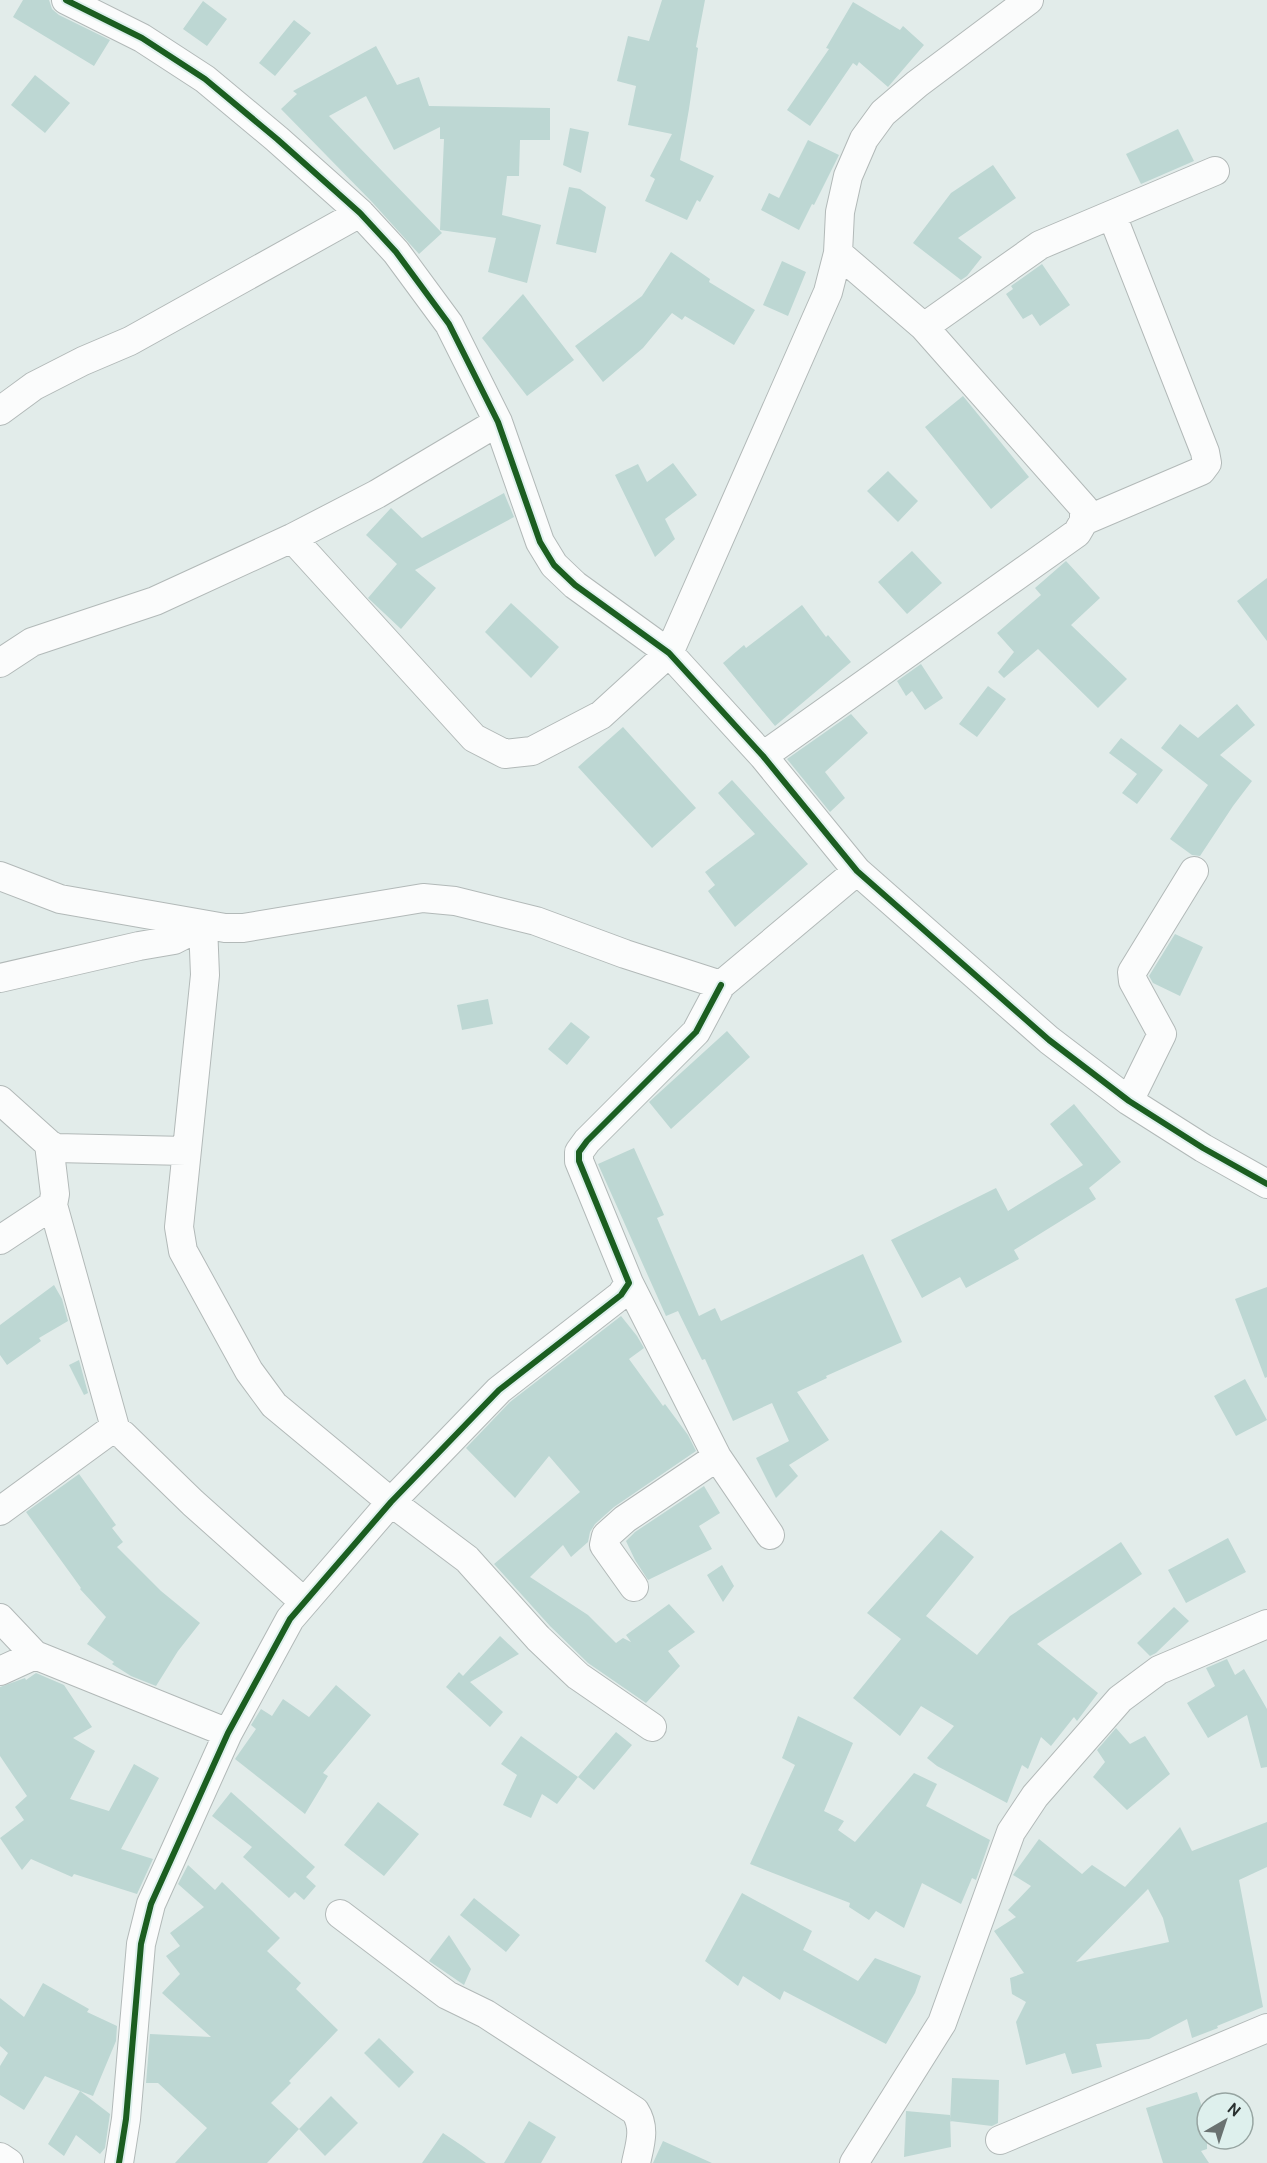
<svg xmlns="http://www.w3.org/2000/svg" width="1267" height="2163" font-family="Cabin,sans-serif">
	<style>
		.building { fill: #bdd7d3; fill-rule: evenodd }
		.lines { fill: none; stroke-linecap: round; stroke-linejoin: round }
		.minor-casing { stroke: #b2b9b8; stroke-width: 30 }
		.minor { stroke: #fbfcfc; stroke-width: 28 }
		.cycleway-casing { stroke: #def0ed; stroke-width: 10 }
		.cycleway { stroke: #1b5e20; stroke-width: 6 }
	</style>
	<rect width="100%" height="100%" fill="#e2ecea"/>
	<!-- building -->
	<path class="building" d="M23 0H49L52 9 59 15 110 40 94 66 13 17Z
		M662 0H705L696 47 698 48 689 109 680 160 714 176 700 202 697 200 687 220 645 201 655 179 650 176 672 134 628 125 636 86 617 81 628 36 649 41Z
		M203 1 227 19 207 46 183 29Z
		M853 2 900 30 903 26 924 45 888 87 859 62 857 66 853 63 810 126 787 110 829 49 826 48Z
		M294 20 311 33 275 76 259 63Z
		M376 46 397 85 419 77 429 106 550 108V140H520L519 176H507L502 215 541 225 527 283 488 272 496 238 440 230 444 139H440V127L394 150 366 96 329 116 442 233 419 254 372 202 281 109 297 94 293 91Z
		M35 75 70 103 45 133 11 105Z
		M570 128 589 132 581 173 563 165Z
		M1178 129 1194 161 1141 184 1126 154Z
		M808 140 839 155 814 205 812 204 799 230 761 210 769 193 779 198Z
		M993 165 1016 198 958 238 982 257 967 276 961 280 913 243 951 193Z
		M569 187 580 189 606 207 596 253 556 244Z
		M671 252 710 279 709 282 755 310 734 345 685 316 682 320 672 313 643 348 603 382 575 346 642 296Z
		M782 261 806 272 788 316 763 305Z
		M1042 264 1070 305 1040 326 1032 314 1023 319 1006 294 1013 289 1011 286Z
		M523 294 574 360 527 396 482 338Z
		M963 396 1029 477 991 509 925 427Z
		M673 463 697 495 665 519 675 539 655 557 615 475 638 464 647 482Z
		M888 471 918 501 898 522 867 491Z
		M504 493 514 517 415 570 436 588 401 629 368 598 397 564 366 535 391 508 422 538Z
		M912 551 942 583 907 614 878 582Z
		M1066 561 1100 598 1071 625 1127 679 1098 708 1038 649 1004 678 998 672 1014 652 997 633 1041 595 1035 588Z
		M1267 578V641L1237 601Z
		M511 603 559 647 531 678 485 632Z
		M802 605 826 637 828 635 851 662 775 726 723 663 744 645 746 648Z
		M921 664 943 698 925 710 912 691 906 696 897 681Z
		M988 686 1006 699 977 737 959 724Z
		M1237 704 1255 725 1220 755 1252 781 1233 806 1200 856 1192 855 1170 839 1208 785 1161 748 1180 724 1198 738Z
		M851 714 868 733 825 772 845 798 830 812 787 759Z
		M623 727 696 808 652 848 578 767Z
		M1121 738 1163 770 1137 804 1122 793 1137 774 1109 753Z
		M732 780 808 864 735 927 708 891 715 885 705 872 755 834 718 793Z
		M1175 934 1203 947 1180 996 1153 983 1149 976Z
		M488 999 493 1024 462 1030 457 1005Z
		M571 1022 590 1037 567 1065 548 1049Z
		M727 1031 750 1057 671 1129 649 1102Z
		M1074 1104 1121 1162 1089 1188 1096 1199 1014 1250 1019 1259 966 1288 960 1277 922 1298 891 1240 996 1188 1008 1211 1083 1165 1050 1124Z
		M634 1148 664 1215 657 1218 699 1316 715 1308 721 1321 863 1254 902 1342 826 1376 827 1378 797 1392 829 1440 789 1465 798 1476 776 1498 756 1458 789 1441 772 1403 733 1421 705 1359 702 1360 678 1311 666 1316 598 1164Z
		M54 1285 62 1299 68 1321 39 1338 41 1341 7 1365 0 1355V1325Z
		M1267 1287V1377L1265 1378 1235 1299Z
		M621 1316 637 1336 644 1348 629 1359 663 1406 665 1404 688 1435 696 1451 614 1507 595 1524 590 1532 588 1542 571 1557 563 1545 530 1577 588 1615 616 1643 623 1638 631 1642 626 1635 669 1604 695 1632 668 1651 680 1666 646 1703 588 1663 550 1626 494 1564 580 1492 549 1456 515 1498 466 1448 510 1402Z
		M79 1360 88 1393 84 1395 69 1365Z
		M1245 1379 1267 1420 1236 1436 1214 1396Z
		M79 1474 116 1525 112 1528 123 1542 117 1547 161 1591 200 1623 178 1651 156 1686 131 1676 112 1664 114 1662 87 1644 106 1617 80 1589 81 1588 26 1512Z
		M704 1486 720 1513 699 1526 712 1549 648 1580 635 1560 626 1541 635 1532Z
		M941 1530 974 1557 926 1616 977 1655 1010 1616 1121 1542 1142 1574 1037 1644 1098 1693 1077 1721 1074 1717 1051 1746 1041 1737 1028 1769 1022 1765 1007 1803 937 1766 927 1758 954 1726 921 1706 900 1736 853 1698 901 1639 867 1613Z
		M1228 1538 1246 1572 1186 1603 1168 1570Z
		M722 1565 734 1586 723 1602 707 1575Z
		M1174 1607 1189 1621 1156 1653 1150 1656 1137 1643Z
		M500 1636 519 1654 470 1682 503 1712 490 1727 446 1687 459 1672 463 1676Z
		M1227 1659 1235 1675 1244 1669 1267 1709V1767L1261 1768 1247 1715 1208 1738 1187 1703 1215 1686 1206 1668Z
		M36 1673 64 1685 92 1727 73 1738 95 1751 70 1799 109 1811 134 1764 159 1778 121 1849 153 1859 137 1894 74 1874 72 1877 31 1859 22 1870 0 1838 24 1820 15 1807 27 1796 0 1756V1687L25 1678 26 1680Z
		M336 1685 371 1715 323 1773 328 1776 305 1814 235 1759 256 1729 251 1725 261 1709 272 1716 283 1699 309 1717Z
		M798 1716 853 1743 824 1811 844 1821 838 1830 855 1842 914 1773 937 1784 926 1806 990 1840 976 1880 972 1878 961 1904 922 1883 904 1928 876 1911 869 1920 849 1907 850 1903 750 1864 795 1765 782 1758Z
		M1116 1728 1130 1744 1145 1736 1170 1774 1127 1810 1093 1777 1105 1762 1097 1750Z
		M616 1732 632 1745 594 1790 578 1777Z
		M521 1736 578 1777 557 1804 542 1794 531 1818 503 1805 517 1775 501 1764Z
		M231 1792 315 1867 306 1877 316 1886 304 1900 295 1892 289 1898 243 1857 252 1847 212 1816Z
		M378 1802 419 1834 384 1876 344 1845Z
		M1267 1822V1867L1239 1880 1263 2007 1217 2026 1218 2028 1192 2038 1187 2019 1149 2039 1096 2044 1102 2067 1072 2074 1065 2053 1026 2065 1016 2022 1026 2002 1012 1994 1010 1978 1024 1973 994 1931 1016 1917 1008 1910 1031 1886 1013 1875 1039 1839 1082 1874 1092 1865 1125 1887 1180 1827 1192 1851ZM1148 1889 1163 1918 1169 1942 1076 1962Z
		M188 1865 215 1890 222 1882 280 1938 267 1951 301 1983 296 1989 338 2030 289 2081 291 2083 271 2103 299 2129 267 2163H175L207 2128 158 2083H146L150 2034 211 2037 162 1993 180 1974 166 1956 180 1946 170 1933 204 1907 178 1884Z
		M742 1893 812 1931 803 1950 858 1981 875 1958 921 1976 915 1993 886 2044 784 1991 780 2000 743 1976 738 1986 705 1961Z
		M474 1898 520 1935 506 1952 460 1915Z
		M449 1935 471 1969 464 1985 429 1961Z
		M43 1983 89 2009 87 2012 117 2026 116 2041 93 2096 80 2091 110 2114 105 2148 100 2154 76 2135 64 2156 48 2144 80 2091 45 2076 24 2110 0 2095V2066L8 2053 0 2046V1998L24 2017Z
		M379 2038 414 2072 399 2088 364 2053Z
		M952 2078 999 2080 998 2123 992 2126 950 2121Z
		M1197 2092 1207 2121V2149L1201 2151 1209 2163H1163L1146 2108Z
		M331 2096 358 2123 325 2156 299 2129Z
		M906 2111 950 2115 951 2147 904 2157Z
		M529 2121 556 2137 541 2163H504Z
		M443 2133 464 2147 486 2163H422Z
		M663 2141 712 2163H653Z"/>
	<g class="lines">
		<!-- minor casing -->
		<g class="minor-casing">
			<path id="minor" d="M66 0 142 38 205 79 277 139 360 213 396 252 449 324 498 422 540 542 554 565 575 585 669 653 763 756 857 871 1049 1040 1129 1101 1203 1148 1267 1184
				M924 327 1040 245 1215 171
				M0 411 34 386 83 361 130 341 360 213
				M1084 521 1201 471 1207 463 1205 452 1112 215
				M292 538 474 738 505 754 532 751 601 715 669 653 828 292 838 253 840 212 848 176 864 139 883 113 917 84 1029 0
				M0 663 32 642 155 601 292 538 377 494 498 422
				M763 756 1077 533 1084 521V508L924 327 838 253
				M0 876 60 899 225 928H243L423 898 455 901 536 921 625 954 721 985 857 871
				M0 978 139 946 174 940 203 925 205 975 179 1227 183 1251 249 1371 274 1405 391 1502 467 1559 538 1638 578 1676 652 1727
				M0 1100 49 1144 56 1148 186 1151
				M1129 1101 1162 1034 1133 981 1132 972 1194 871
				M49 1144 55 1194 53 1205 116 1431
				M0 1240 53 1205
				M629 1283 717 1457 770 1535
				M0 1511 108 1432 116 1431 123 1435 193 1503 304 1602
				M634 1587 604 1545 606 1536 625 1519 717 1457
				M0 1618 35 1655 228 1733
				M0 1671 35 1655
				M340 1914 447 1995 486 2014 635 2111C646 2128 640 2144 636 2163
				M1000 2140 1267 2028
				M0 2157 9 2163
				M119 2163 126 2119 141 1944 151 1904 228 1733 290 1619 391 1502 499 1390 621 1295 629 1283 579 1161V1152L587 1141 696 1032 721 985
				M854 2163 942 2023 1011 1832 1035 1796 1120 1699 1159 1670 1267 1624"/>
		</g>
		<!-- minor -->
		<use href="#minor" class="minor"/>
		<!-- cycleway casing -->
		<g class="cycleway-casing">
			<path id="cycleway" d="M66 0 142 38 205 79 277 139 360 213 396 252 449 324 498 422 540 542 554 565 575 585 669 653 763 756 857 871 1049 1040 1129 1101 1203 1148 1267 1184
				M119 2163 126 2119 141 1944 151 1904 228 1733 290 1619 391 1502 499 1390 621 1295 629 1283 579 1161V1152L587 1141 696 1032 721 985"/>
		</g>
		<!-- cycleway -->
		<use href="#cycleway" class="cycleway"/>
	</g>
	<!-- north arrow -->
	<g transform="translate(1225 2121) rotate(39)"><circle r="28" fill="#def0ed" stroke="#96a4a1" stroke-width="1.5"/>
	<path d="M0-4.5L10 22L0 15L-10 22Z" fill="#6a7271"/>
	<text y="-9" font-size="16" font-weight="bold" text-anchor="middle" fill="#2a3130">N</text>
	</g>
</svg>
